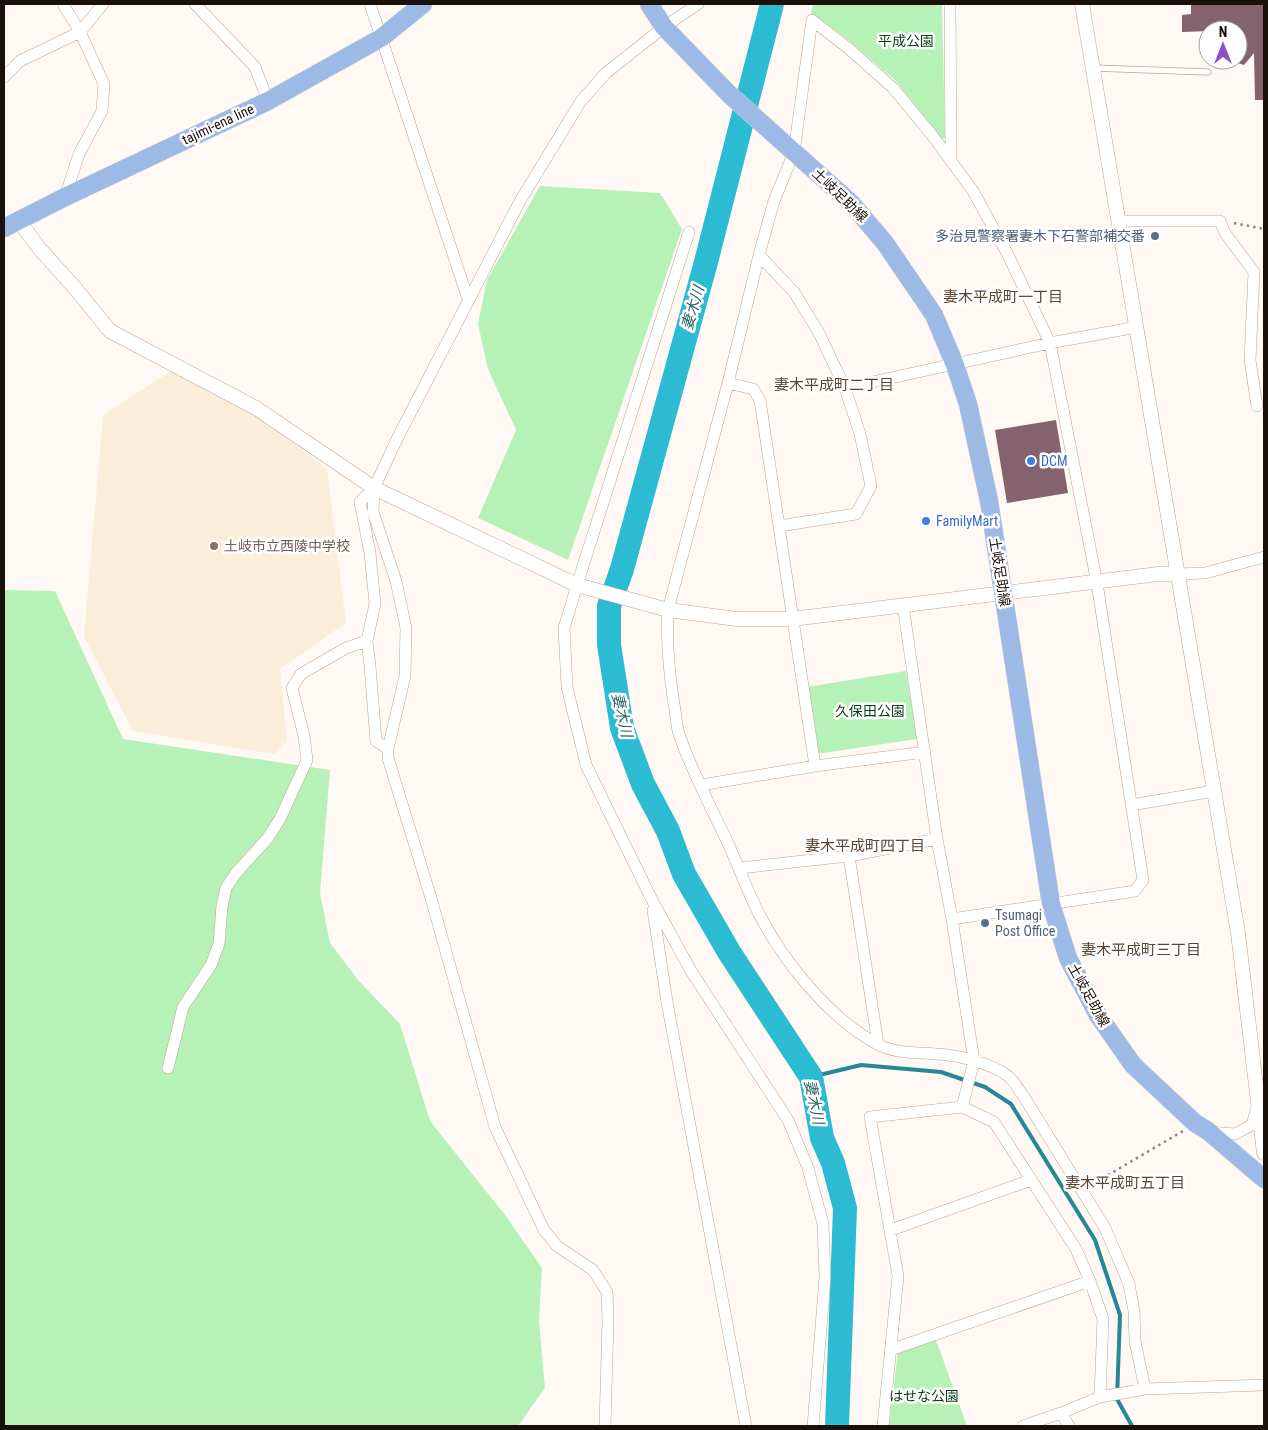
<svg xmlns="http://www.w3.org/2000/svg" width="1268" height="1430" font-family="'Roboto Condensed','Noto Sans JP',sans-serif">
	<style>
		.education { fill: #faeeda }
		.green { fill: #b6f2b7 }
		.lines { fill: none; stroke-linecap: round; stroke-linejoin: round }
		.stream { stroke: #268897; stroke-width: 4 }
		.river { stroke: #2bbbd3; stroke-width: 24 }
		.building { fill: #84636e }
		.service-casing { stroke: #c0a38e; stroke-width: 7 }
		.minor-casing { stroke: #c0a38e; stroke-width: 12 }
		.tertiary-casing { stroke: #c0a38e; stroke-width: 15 }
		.primary-casing { stroke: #d6d4d3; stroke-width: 19 }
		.path { stroke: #918883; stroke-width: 2.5; stroke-dasharray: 2.5 4; stroke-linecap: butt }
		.service { stroke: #fff; stroke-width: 5.5 }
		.minor { stroke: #fff; stroke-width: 11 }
		.tertiary { stroke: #fff; stroke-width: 14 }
		.primary { stroke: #9dbae7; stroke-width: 18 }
		.service-dot { fill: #5c6f8a; stroke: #fff; stroke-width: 2 }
		.shop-dot { fill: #3f7fe0; stroke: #fff; stroke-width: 2 }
		.education-dot { fill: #8d6e63; stroke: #fff; stroke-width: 2 }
		.labels { text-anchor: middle; stroke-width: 5; stroke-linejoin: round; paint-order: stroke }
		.park-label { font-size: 14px; fill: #093d11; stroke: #fff }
		.street-label { font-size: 14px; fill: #1c110a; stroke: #fff }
		.service-label { font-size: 14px; fill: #4e5e75; stroke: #fff; text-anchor: end }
		.shop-label { font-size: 14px; fill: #366cbe; stroke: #fff; text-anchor: start }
		.education-label { font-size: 14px; fill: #785e54; stroke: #fff; text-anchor: start }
		.neighbourhood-label { font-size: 15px; fill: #5e4532; stroke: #fff }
		.water-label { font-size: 15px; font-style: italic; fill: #29606a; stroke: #fff }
	</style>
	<rect width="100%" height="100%" fill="#fff8f4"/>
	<!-- education -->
	<path class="education" d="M171 371 262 419 327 469 346 623 280 669 287 741 274 754 133 731 84 637 103 415Z"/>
	<!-- green -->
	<path class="green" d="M813 4H942L945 138 941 139 896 81 841 34 811 14Z
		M540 186 660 193 682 229 568 560 478 518 516 430 488 369 478 324 487 280Z
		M4 590 55 591 123 739 330 770 320 893 330 943 359 981 400 1024 430 1121 505 1215 542 1268 539 1321 545 1388 518 1426H4Z
		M906 671 917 739 816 754 807 687Z
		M936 1340 967 1426H889L898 1352Z"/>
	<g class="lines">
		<!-- stream -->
		<path class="stream" d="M811 1077 861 1065 941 1072 985 1087 1011 1104 1095 1240 1120 1315 1117 1399 1132 1426"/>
		<!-- river -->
		<path class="river" d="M772 4 706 262 622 569 609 606V645L622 728 643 784 668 831 684 874 729 952 811 1077 822 1138 833 1163 845 1208 837 1426"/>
	</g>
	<!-- building -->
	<path class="building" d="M1191 4H1264V100H1255L1254 53 1244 65 1228 60H1238V30L1182 32V15L1191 14Z
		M1056 420 1068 493 1007 503 995 430Z"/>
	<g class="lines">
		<!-- service casing -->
		<g class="service-casing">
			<path id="service" d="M1093 68 1208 72"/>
		</g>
		<!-- minor casing -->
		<g class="minor-casing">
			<path id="minor" d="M63 4 80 32 104 84 102 111 79 154 65 197
				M195 4 255 67 268 101
				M370 4 468 299
				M950 4 951 161
				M4 77 20 61 80 32 103 4
				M1119 221H1220L1225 233 1254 272 1250 360 1257 406
				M689 232 577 585 564 628 567 687 586 765 652 900 691 971 788 1120 808 1168 823 1224 825 1278 813 1426
				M759 255 794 292 819 333 845 388 860 434 871 486 856 514 779 526
				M728 383 753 389 760 400 815 766
				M845 388 1050 343 1137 327
				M374 488 373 512 396 581 406 628 405 676 388 749
				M1178 574 1205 573 1264 557
				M903 605 937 839 952 919 974 1061 962 1107
				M701 785 815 766 925 752
				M1131 805 1214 791
				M849 856 878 1044
				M740 868 849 856 937 839
				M653 910 667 1002 746 1426
				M952 919 1135 891 1143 880 1097 583 1050 343 1008 255 973 191 932 135 893 88 848 48 812 20 794 152 774 201 759 255 728 383 668 610C666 642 669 672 674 704 676 714 676 725 679 734 691 770 711 807 727 841 738 865 747 890 759 914 785 963 828 1017 877 1044 896 1054 915 1052 936 1054 957 1055 991 1063 1008 1076 1014 1081 1019 1090 1024 1097L1105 1228 1129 1284 1134 1311 1135 1341 1145 1389
				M168 1068 183 1007 211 965 219 944 222 906 226 888 236 873 267 839 280 819 307 760 304 736 292 688 301 674 346 648 367 641
				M1210 1132 1235 1134 1252 1125 1257 1107
				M891 1230 1031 1180
				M890 1350 1090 1281
				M1061 1413 1069 1426
				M605 1426 608 1320 607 1292 593 1270 557 1246 544 1230 495 1127 431 898 388 758V749L376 741 370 666 367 641 375 604 370 553 360 502 374 488 398 437 520 201 581 101 606 73 664 27 698 4
				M883 1426 898 1276 870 1117 962 1107 994 1122 1076 1249 1090 1281 1103 1319 1100 1397
				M1023 1426 1061 1413 1100 1397 1145 1389 1264 1385"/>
		</g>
		<!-- tertiary casing -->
		<g class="tertiary-casing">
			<path id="tertiary" d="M1082 4 1238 933 1264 1153
				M19 221 39 248 74 287 110 331 256 408 374 488 577 585 668 610 737 619H792L1158 574H1178"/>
		</g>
		<!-- primary casing -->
		<g class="primary-casing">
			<path id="primary" d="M649 4 664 27 730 95 851 203 885 243 934 315 955 365 968 404 989 501 1051 904 1068 958 1098 1015 1133 1065 1195 1123 1208 1131 1264 1179
				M4 228 65 197 268 101 381 38 423 4"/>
		</g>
		<!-- path -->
		<path class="path" d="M1234 223 1264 229
			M1091 1185 1183 1131"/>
		<!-- service -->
		<use href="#service" class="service"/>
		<!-- minor -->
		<use href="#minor" class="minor"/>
		<!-- tertiary -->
		<use href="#tertiary" class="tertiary"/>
		<!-- primary -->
		<use href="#primary" class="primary"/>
	</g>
	<!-- markers -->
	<g class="service-dot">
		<circle cx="1155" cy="236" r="5"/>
		<circle cx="985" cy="923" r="5"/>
	</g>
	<g class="shop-dot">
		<circle cx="1031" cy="461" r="5"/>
		<circle cx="926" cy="521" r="5"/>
	</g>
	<circle class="education-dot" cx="214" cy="546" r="5"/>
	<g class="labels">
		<!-- park labels -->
		<g class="park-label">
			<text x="906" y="46">平成公園</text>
			<text x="870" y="716">久保田公園</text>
			<text x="924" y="1401">はせな公園</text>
		</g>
		<!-- street labels -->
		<g class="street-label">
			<text transform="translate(218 124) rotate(-25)" y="5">tajimi-ena line</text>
			<text transform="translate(840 195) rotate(44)" y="5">土岐足助線</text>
			<text transform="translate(1000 572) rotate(81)" y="5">土岐足助線</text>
			<text transform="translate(1089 995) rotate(61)" y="5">土岐足助線</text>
		</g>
		<!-- service labels -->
		<g class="service-label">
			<text x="1145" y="241">多治見警察署妻木下石警部補交番</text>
			<text x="995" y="920" text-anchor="start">Tsumagi<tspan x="995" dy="16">Post Office</tspan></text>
		</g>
		<!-- shop labels -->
		<g class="shop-label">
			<text x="1041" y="466">DCM</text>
			<text x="936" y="526">FamilyMart</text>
		</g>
		<!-- education labels -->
		<g class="education-label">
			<text x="224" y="551">土岐市立西陵中学校</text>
		</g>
		<!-- neighbourhood labels -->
		<g class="neighbourhood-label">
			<text x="1003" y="302">妻木平成町一丁目</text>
			<text x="834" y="390">妻木平成町二丁目</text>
			<text x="865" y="851">妻木平成町四丁目</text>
			<text x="1141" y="955">妻木平成町三丁目</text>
			<text x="1125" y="1188">妻木平成町五丁目</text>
		</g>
		<!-- water labels -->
		<g class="water-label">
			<text transform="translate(693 308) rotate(-74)" y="5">妻木川</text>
			<text transform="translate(622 715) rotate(77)" y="5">妻木川</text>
			<text transform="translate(814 1102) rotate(78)" y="5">妻木川</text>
		</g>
	</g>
	<!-- border -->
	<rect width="1268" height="1430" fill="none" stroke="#1c110a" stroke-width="10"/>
	<!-- north arrow -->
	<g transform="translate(1223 45)"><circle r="24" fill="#ffffff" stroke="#a4a09d"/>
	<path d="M0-4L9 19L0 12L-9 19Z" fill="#8a52ca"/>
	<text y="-8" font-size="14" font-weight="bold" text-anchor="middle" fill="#1c110a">N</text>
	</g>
</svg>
